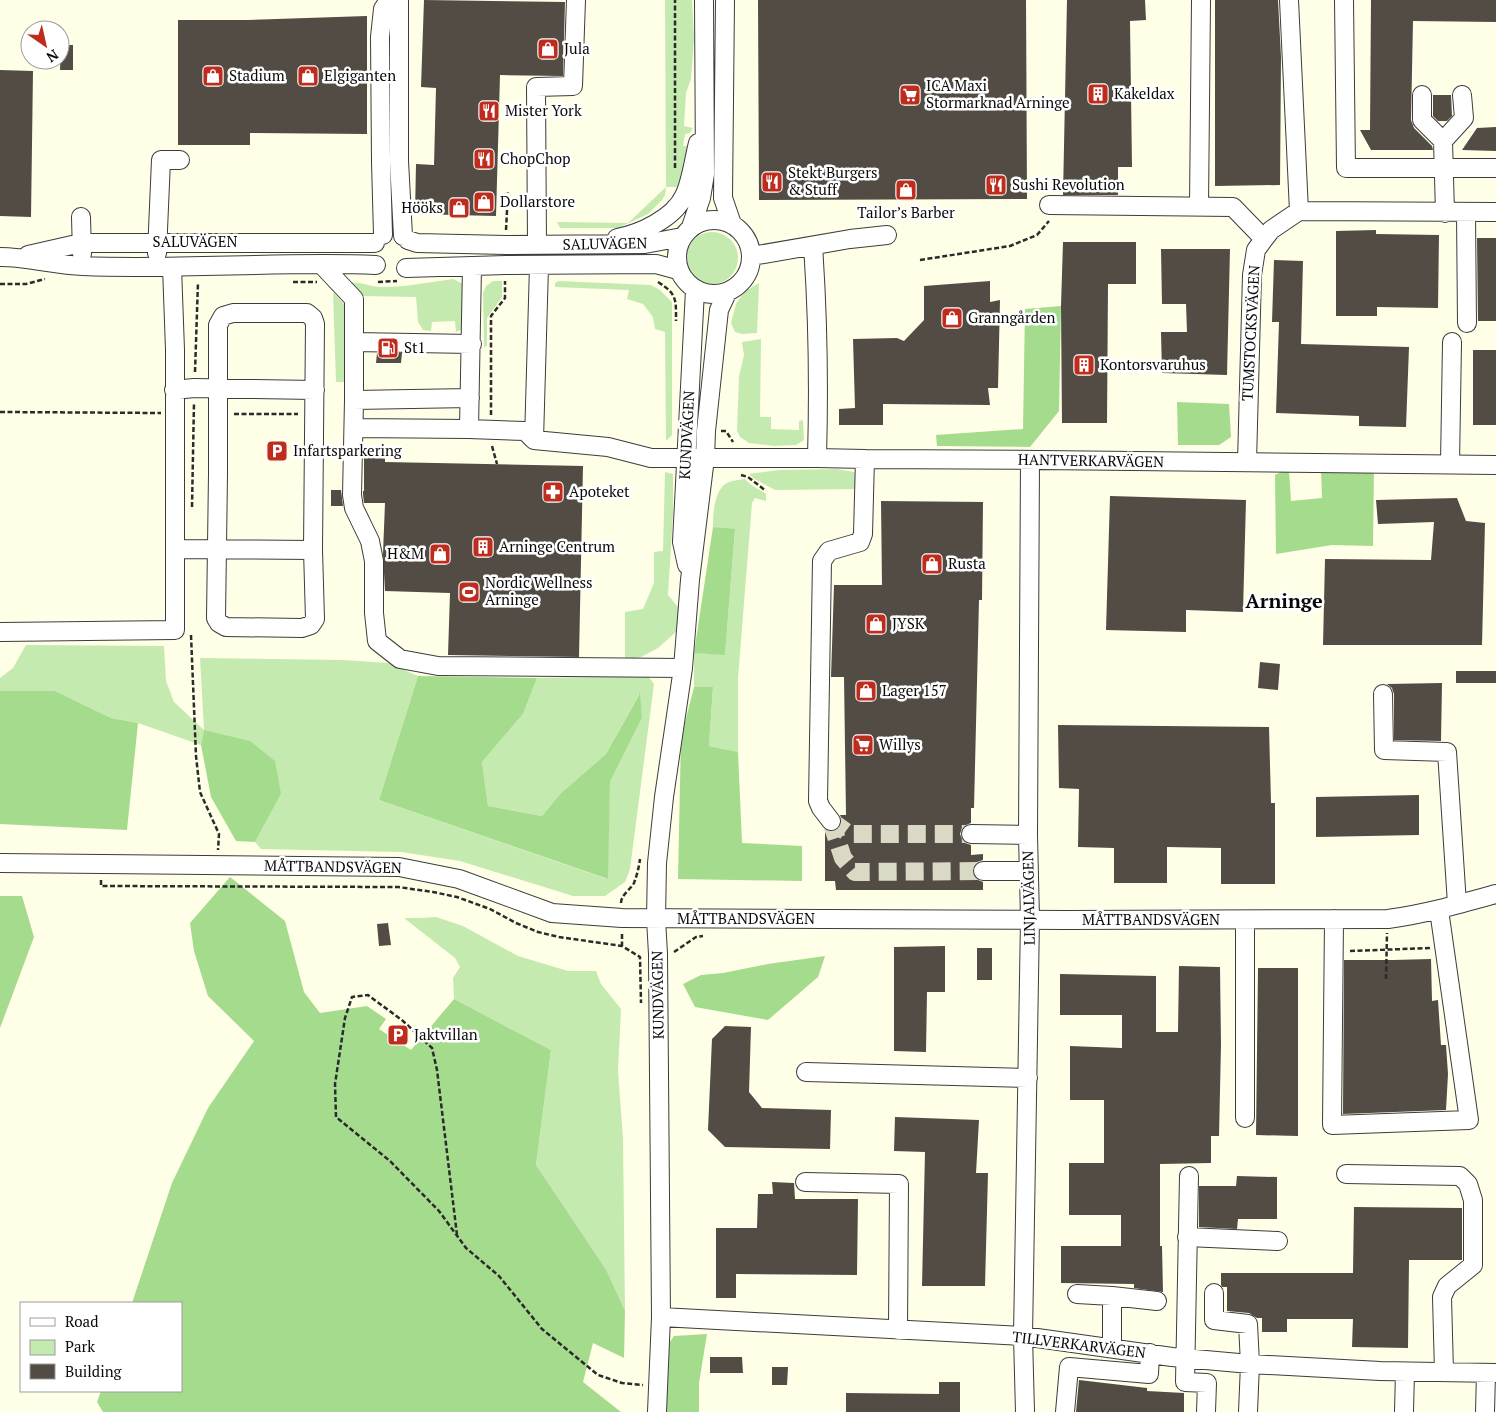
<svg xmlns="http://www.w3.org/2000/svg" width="1496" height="1412" font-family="'PT Serif',serif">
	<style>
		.green { fill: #c5eaaf }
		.forest { fill: #a5db8d }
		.building { fill: #524c45 }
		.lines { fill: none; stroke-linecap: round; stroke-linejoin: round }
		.minor-tunnel { stroke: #dad9c5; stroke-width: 18; stroke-dasharray: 18 9; stroke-linecap: butt }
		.minor-casing { stroke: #3c3c3c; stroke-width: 20 }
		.path { stroke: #2b2b2b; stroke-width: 2.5; stroke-dasharray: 5 2.5; stroke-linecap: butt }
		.minor { stroke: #fff; stroke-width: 18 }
		.labels { text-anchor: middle; stroke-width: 5; stroke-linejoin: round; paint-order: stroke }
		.poi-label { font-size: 15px; fill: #090909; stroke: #fff; text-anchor: start }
		.street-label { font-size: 15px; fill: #090909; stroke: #fff }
		.district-label { font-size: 20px; font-weight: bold; fill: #090909; stroke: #fff }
	</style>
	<rect width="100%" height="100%" fill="#fffee6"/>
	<!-- green -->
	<path class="green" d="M665 0H692L694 38 691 79 686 93 684 126 693 128 690 133 685 134 683 146H689L681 187H666L665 195 662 200 648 214 618 228H560L557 222 628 223 666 187Z
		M686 258a26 26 0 1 1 52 0a26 26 0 1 1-52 0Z
		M453 279 467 286 466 328 456 332 455 321 432 322 431 331 423 330 418 322 416 297 359 296 348 283C359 281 368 286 379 287 403 288 429 282 453 279Z
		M493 281H502V297L487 318V346L484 347 483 293 486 286Z
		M558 281 651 285 660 290 672 302V435L666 441 665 332 655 329 653 317 643 304 627 299 629 290 555 287V283Z
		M759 283 757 333 742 334 735 332 731 323 736 304 744 292Z
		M333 292 345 305 347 382H336Z
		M761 339 760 417H771V429L799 430V421L803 420 804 440 796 445 774 446 749 443 740 437 737 431 739 376 744 355 742 342Z
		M837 469 854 472 859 478 857 489 775 490 753 478 749 474 779 470Z
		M665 472 673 474V514L668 595 678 607 679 624 677 631 658 648 641 657 625 660V612L643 609 654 583V552L663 551Z
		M745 479C751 486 759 489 766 494V501L755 498 752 503 738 678V752L709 746 713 688 694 687V653L725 654 735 530 713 527C713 513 714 488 729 482 734 480 740 480 745 479Z
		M26 645 164 646 166 681 174 702 204 730 200 658 343 660 388 663 418 676 379 800 607 879 610 782 642 718 639 694 606 754 560 794 542 816 488 806 482 762 523 714 537 678 648 676 654 684 630 869 625 882 605 896H573L460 861 401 852 261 849 255 842 281 794 204 731 201 745 138 723 111 718 55 691H0V678L13 668Z
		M436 917 463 926 518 956 568 971H596L601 984 621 1009 618 1071 623 1139 625 1311 605 1270 536 1165 551 1050 454 999 453 978 460 967 455 958 404 918H421Z"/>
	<!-- forest -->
	<path class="forest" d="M1061 306 1059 411 1030 447 937 446 936 435 1023 429 1025 309Z
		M1177 402 1229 404 1231 437 1219 445H1178Z
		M1374 467 1373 546 1332 545 1276 554 1275 475 1283 471H1289L1291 501 1322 498 1321 468Z
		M713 527 735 529 725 655 694 653Z
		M418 676 537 678 523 714 482 762 488 806 542 816 560 794 606 754 640 693 642 718 610 782 608 879 379 800Z
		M694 687H713L709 746 738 752 742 843 802 846V881L678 879 681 738Z
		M0 691H55L111 718 138 723 127 830 0 824Z
		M204 730 250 741 275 761 281 794 255 842 236 841 211 797 201 745Z
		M230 877 285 921 304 992 320 1013 367 1006 386 1019 379 1029 411 1050 454 999 551 1050 536 1165 606 1270 625 1311 624 1358 593 1343 583 1382 621 1412H103L97 1402 101 1391H181V1303H132L172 1183 208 1108 254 1041 208 996 194 951 190 923Z
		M0 896H22L34 937 0 1028Z
		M825 956 818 977 768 1020 695 1007 683 984 701 975 723 973 768 964Z
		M707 1334 699 1383V1412H664L667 1346 674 1336Z"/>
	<!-- building -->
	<path class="building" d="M424 0 565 2 563 76 500 75 496 216 415 214 416 164 434 165 436 88 421 87Z
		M758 0H1026L1027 199 759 200Z
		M1067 0H1145L1146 20 1130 21 1132 167H1118V195H1063Z
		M1215 0H1278L1281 57 1280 185 1215 186Z
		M1371 0H1496V22L1413 21 1411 120 1414 128 1432 146 1433 150H1371L1360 130H1370Z
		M367 16V134L250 133V145H178V20H247Z
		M61 45H73V70H60Z
		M0 70 33 71 31 217 0 216Z
		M1433 95H1451L1452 116 1447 121H1438L1433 116Z
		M1496 127V151L1462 150 1477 128Z
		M1376 230V234L1439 235 1438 308 1377 307V316H1336V231Z
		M1477 238H1496V321H1478Z
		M1063 242H1136V284H1108L1107 423H1062L1061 306Z
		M1161 249H1230L1227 375 1162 373 1161 332H1187L1186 304H1162Z
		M1274 260 1303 261 1301 344 1409 347 1406 427 1359 426V416L1276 413 1279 322H1272Z
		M990 281V302L1000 300 998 388H988L990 405 883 404V425H839V409L855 408 853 339 897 338 904 341 924 320V286Z
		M1473 350H1496V425H1473Z
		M377 353H402L401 363H376Z
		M385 451V462L583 466 579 657 448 655 450 593 385 591 383 554 385 503H364L363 494V491H364V452Z
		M331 490H341L343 506H331Z
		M1110 496 1246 500 1243 612 1186 610V632L1106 630Z
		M1457 498 1466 521 1485 523 1482 645H1323L1325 559 1431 560 1434 522 1378 524 1376 500Z
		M881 501 983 502 982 600H979L974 808H971V823L966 825 962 828 960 834 962 839 965 843 971 845V855L983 854V860L977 862 974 866 972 871 974 877 978 880 983 882V890H836L835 881H825V830L832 832 837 830 841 825 842 820 840 815H846L844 677H831L834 585H882Z
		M1260 662 1280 664 1278 690 1258 688Z
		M1456 671H1496V683H1456Z
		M1442 683 1441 741 1394 740V694L1392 688 1387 684Z
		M1058 725 1269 727 1271 803H1275V884H1221V848L1167 847V883H1114V848L1078 847 1079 789 1059 788Z
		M1419 795V835L1316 837V797Z
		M388 923 391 945 379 946 377 924Z
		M945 946V992H927L926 1052 894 1051V947Z
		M977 948H992V980H977Z
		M1431 959 1432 1001 1438 1000 1441 1045H1446L1448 1074 1446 1110 1343 1114 1344 960H1393Z
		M1179 966 1220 967 1221 1044 1219 1136H1211V1163L1160 1164V1246H1162L1163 1292 1134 1288V1284L1061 1283V1246H1121V1215H1069V1163H1104V1100H1070V1046L1122 1048V1015H1060V974L1156 976V1032H1178Z
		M1258 968H1298V1136L1256 1135Z
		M725 1026 751 1027 749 1092 762 1108 831 1110 830 1149 725 1147 708 1130 712 1039Z
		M895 1117 979 1120 976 1173H988L985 1286H922L925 1152 894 1151Z
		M1237 1176 1277 1177V1219H1238L1237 1229 1199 1227V1186H1236Z
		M772 1182 794 1183 795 1199H858L857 1275 736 1274V1298H716V1228H757L758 1194H773Z
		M1354 1207 1462 1208V1260H1409L1408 1348 1352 1347 1353 1319H1287V1332H1262V1318H1257L1249 1313 1227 1311V1287H1222L1221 1285V1273H1353Z
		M710 1357H742L743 1373H710Z
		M772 1367H788L787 1385H772Z
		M1079 1380 1147 1388V1391L1184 1393V1412H1076Z
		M939 1382H960V1412H846V1393L939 1394Z"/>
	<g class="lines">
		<!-- minor-tunnel -->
		<path class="minor-tunnel" d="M831 821 843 858 855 872 983 871
			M831 821 849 834H971"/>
		<!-- minor casing -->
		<g class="minor-casing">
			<path id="minor" d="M399 0V161L403 236
				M725 0 723 198 732 224
				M1289 0 1299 211
				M1344 0 1346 168H1496
				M1422 95V120L1443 141 1445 213
				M1443 141 1464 118 1462 95
				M1049 205 1233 207 1264 239
				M1199 206 1201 0
				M1466 212 1467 323
				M81 217 82 254
				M677 257a37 37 0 1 1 74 0a37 37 0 1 1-74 0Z
				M691 227 701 198 705 174 704 0
				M383 235 381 162 380 37 383 9 389 0
				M617 238C640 234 674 218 684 196 691 183 694 158 698 143
				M408 240 417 243 506 245 645 244 682 237
				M537 245 536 87 573 86 576 0
				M813 246C818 317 819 387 817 458
				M157 253 161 160H180
				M28 255 81 243H375
				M752 256 850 239 887 235
				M0 257C28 257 55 265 83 266 181 270 279 261 376 265
				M321 264 354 299V400
				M406 268 506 265 656 264 678 270
				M233 313H307L313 318 315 324 313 550 315 619 311 625 302 628 226 627 219 623 216 618 218 474V325L223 316Z
				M354 342 472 344
				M174 390 194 388 315 390
				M470 398 354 400 352 495 354 508 370 541 374 561V613L377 641 400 659 438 666 683 668
				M354 428 469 429 525 431 534 440 608 447 651 458H817L865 459 1040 460 1496 465
				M469 429 472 266
				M534 440 539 266
				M1247 462 1252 275 1256 250 1264 239 1271 230 1299 211 1496 212
				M1450 464 1452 342
				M175 549 313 550
				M687 565 682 542 695 290
				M0 632 175 630V350L172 267
				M1383 694 1384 750 1447 752 1457 904
				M831 821 821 808 818 801 822 561 829 551 860 542 863 534 865 459
				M971 834 1028 835
				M0 863 399 867 459 879 552 913 622 918 1067 920 1388 919C1425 914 1460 904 1496 894
				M983 871H1029
				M1334 919 1332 1125 1469 1120 1439 910
				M806 1072 1028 1078
				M1245 1118V920
				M1346 1174 1460 1176 1468 1184 1473 1200V1265L1447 1286 1442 1297 1444 1372
				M1189 1176 1185 1382 1207 1383 1206 1412
				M805 1182 899 1184 898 1330
				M1187 1237 1278 1241
				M1214 1293V1320L1248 1324 1250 1364 1248 1412
				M1077 1294 1112 1296
				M661 1317 1023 1336 1172 1357 1250 1364 1380 1371 1496 1373
				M1112 1348V1296L1157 1301
				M657 1412 661 1317 658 954 656 919 657 863 664 797 683 668 690 580 705 458 706 431 719 310 727 293
				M1025 1412 1023 1336 1030 919 1028 835 1030 460
				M1065 1412 1069 1367 1149 1374 1150 1353
				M1404 1412 1405 1372
				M1485 1412 1486 1373"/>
		</g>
		<!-- path -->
		<path class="path" d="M675 168V0
			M506 230 508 192
			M920 260 1010 246 1037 235 1049 221
			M293 282H317
			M378 282 397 281
			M658 282C677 294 676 299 676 321
			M0 284H26L45 279
			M195 372 198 282
			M0 412 161 413
			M234 414H298
			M491 415V316L505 298V281
			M721 431H726L733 442
			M492 446 497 464
			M741 475 748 477 766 491
			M192 507 194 402
			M191 635 196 756 200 792 219 834 218 850
			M101 880V886L398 887 433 892 457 897 490 909 516 923 538 932 559 937 622 946 640 957 641 1003
			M621 903C621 895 630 890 634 883 637 875 639 867 640 859
			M622 934V946
			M1350 951 1430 948
			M674 952 696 937 703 936
			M1386 979 1387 933
			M457 1235 437 1070 432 1048 403 1021 368 995 352 997 345 1018 335 1084 336 1117 390 1161 439 1211 466 1248 499 1276 542 1329 598 1375 622 1383 643 1385"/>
		<!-- minor -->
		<use href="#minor" class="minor"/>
	</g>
	<!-- icons -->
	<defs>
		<g id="shop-square" transform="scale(1.125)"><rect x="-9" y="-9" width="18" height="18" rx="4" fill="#be2c1d" stroke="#fff"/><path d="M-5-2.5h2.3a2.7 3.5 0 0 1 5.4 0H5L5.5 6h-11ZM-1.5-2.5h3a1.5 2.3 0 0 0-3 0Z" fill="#fff"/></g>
		<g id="building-square" transform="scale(1.125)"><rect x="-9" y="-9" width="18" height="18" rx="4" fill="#be2c1d" stroke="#fff"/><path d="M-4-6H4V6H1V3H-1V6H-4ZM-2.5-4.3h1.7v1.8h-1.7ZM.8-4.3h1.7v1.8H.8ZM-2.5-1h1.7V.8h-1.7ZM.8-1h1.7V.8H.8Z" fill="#fff"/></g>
		<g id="supermarket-square" transform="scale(1.125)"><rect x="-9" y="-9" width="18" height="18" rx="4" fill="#be2c1d" stroke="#fff"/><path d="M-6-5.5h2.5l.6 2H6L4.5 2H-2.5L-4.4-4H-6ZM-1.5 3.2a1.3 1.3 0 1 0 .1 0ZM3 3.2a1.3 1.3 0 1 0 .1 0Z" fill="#fff"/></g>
		<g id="restaurant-square" transform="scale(1.125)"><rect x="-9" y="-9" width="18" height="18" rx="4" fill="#be2c1d" stroke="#fff"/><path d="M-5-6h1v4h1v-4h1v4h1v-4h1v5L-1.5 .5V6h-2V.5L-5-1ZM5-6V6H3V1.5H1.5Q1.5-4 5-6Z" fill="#fff"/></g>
		<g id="fuel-square" transform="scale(1.125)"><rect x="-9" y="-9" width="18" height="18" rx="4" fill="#be2c1d" stroke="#fff"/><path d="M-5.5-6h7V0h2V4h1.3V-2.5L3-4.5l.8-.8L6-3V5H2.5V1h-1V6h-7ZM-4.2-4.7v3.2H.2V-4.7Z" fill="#fff"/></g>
		<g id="parking-square" transform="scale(1.125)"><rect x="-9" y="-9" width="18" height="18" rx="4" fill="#be2c1d" stroke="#fff"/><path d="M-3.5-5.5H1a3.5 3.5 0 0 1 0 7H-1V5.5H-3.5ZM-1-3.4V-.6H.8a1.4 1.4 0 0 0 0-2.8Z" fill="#fff"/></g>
		<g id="pharmacy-square" transform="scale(1.125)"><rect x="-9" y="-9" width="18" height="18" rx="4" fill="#be2c1d" stroke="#fff"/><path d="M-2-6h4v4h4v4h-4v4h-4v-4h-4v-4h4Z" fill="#fff"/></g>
		<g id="stadium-square" transform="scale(1.125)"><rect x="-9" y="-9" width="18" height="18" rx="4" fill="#be2c1d" stroke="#fff"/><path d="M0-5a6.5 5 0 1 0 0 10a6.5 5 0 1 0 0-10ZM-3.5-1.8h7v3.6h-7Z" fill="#fff"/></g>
	</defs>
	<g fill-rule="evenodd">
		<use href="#shop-square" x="548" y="49"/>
		<use href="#shop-square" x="213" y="76"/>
		<use href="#shop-square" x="308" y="76"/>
		<use href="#building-square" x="1098" y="94"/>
		<use href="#supermarket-square" x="910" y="95"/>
		<use href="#restaurant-square" x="489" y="111"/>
		<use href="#restaurant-square" x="484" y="159"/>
		<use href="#restaurant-square" x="772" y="182"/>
		<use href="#restaurant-square" x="996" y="185"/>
		<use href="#shop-square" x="906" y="190"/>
		<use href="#shop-square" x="484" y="202"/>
		<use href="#shop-square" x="459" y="208"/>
		<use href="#shop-square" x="952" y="318"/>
		<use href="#fuel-square" x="388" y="348"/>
		<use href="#building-square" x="1084" y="365"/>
		<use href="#parking-square" x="277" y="451"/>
		<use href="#pharmacy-square" x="553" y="492"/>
		<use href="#building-square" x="483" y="547"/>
		<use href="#shop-square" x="440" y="554"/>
		<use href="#shop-square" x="932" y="564"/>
		<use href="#stadium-square" x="469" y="592"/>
		<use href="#shop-square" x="876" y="624"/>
		<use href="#shop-square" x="866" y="691"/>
		<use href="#supermarket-square" x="863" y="745"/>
		<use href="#parking-square" x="398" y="1035"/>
	</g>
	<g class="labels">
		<!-- poi labels -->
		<g class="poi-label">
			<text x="564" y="54">Jula</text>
			<text x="229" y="81">Stadium</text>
			<text x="324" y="81">Elgiganten</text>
			<text x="926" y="91">ICA Maxi<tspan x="926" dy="17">Stormarknad Arninge</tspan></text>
			<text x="1114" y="99">Kakeldax</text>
			<text x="505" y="116">Mister York</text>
			<text x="500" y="164">ChopChop</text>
			<text x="788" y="178">Stekt Burgers<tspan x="788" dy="17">&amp; Stuff</tspan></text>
			<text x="1012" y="190">Sushi Revolution</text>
			<text x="500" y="207">Dollarstore</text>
			<text x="443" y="213" text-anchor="end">Hööks</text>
			<text x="906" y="218" text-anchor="middle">Tailor’s Barber</text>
			<text x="968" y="323">Granngården</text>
			<text x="404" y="353">St1</text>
			<text x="1100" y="370">Kontorsvaruhus</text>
			<text x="293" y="456">Infartsparkering</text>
			<text x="569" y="497">Apoteket</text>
			<text x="499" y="552">Arninge Centrum</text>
			<text x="424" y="559" text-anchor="end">H&amp;M</text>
			<text x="948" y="569">Rusta</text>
			<text x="485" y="588">Nordic Wellness<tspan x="485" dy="17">Arninge</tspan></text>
			<text x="892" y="629">JYSK</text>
			<text x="882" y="696">Lager 157</text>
			<text x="879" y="750">Willys</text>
			<text x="414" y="1040">Jaktvillan</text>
		</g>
		<!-- street labels -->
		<g class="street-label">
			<text x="195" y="247">SALUVÄGEN</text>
			<text transform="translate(605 244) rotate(-1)" y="5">SALUVÄGEN</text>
			<text transform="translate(1251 333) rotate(-87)" y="5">TUMSTOCKSVÄGEN</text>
			<text transform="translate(687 435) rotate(-87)" y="5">KUNDVÄGEN</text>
			<text transform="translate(1091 461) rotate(1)" y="5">HANTVERKARVÄGEN</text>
			<text transform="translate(333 867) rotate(1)" y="5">MÅTTBANDSVÄGEN</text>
			<text transform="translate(1029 898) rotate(-91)" y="5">LINJALVÄGEN</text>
			<text x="746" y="924">MÅTTBANDSVÄGEN</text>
			<text x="1151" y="925">MÅTTBANDSVÄGEN</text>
			<text transform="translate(658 995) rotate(-91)" y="5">KUNDVÄGEN</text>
			<text transform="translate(1079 1345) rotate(7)" y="5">TILLVERKARVÄGEN</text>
		</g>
		<!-- district labels -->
		<g class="district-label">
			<text x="1284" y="608">Arninge</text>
		</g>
	</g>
	<!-- legend -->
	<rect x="20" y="1302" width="162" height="90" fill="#ffffff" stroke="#9d9d9d"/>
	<rect x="30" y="1318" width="25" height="8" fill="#ffffff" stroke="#9d9d9d"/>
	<text x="65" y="1327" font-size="15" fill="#090909">Road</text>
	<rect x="30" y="1340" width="25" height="15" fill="#c5eaaf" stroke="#9d9d9d"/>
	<text x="65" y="1352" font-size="15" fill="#090909">Park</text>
	<rect x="30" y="1364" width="25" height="15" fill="#524c45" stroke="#9d9d9d"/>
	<text x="65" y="1377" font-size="15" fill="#090909">Building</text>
	<!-- north arrow -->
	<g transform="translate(45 45) rotate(146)"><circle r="24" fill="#ffffff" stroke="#9d9d9d"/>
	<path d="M0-4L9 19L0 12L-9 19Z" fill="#be2c1d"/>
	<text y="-8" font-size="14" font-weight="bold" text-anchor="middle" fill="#090909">N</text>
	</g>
</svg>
